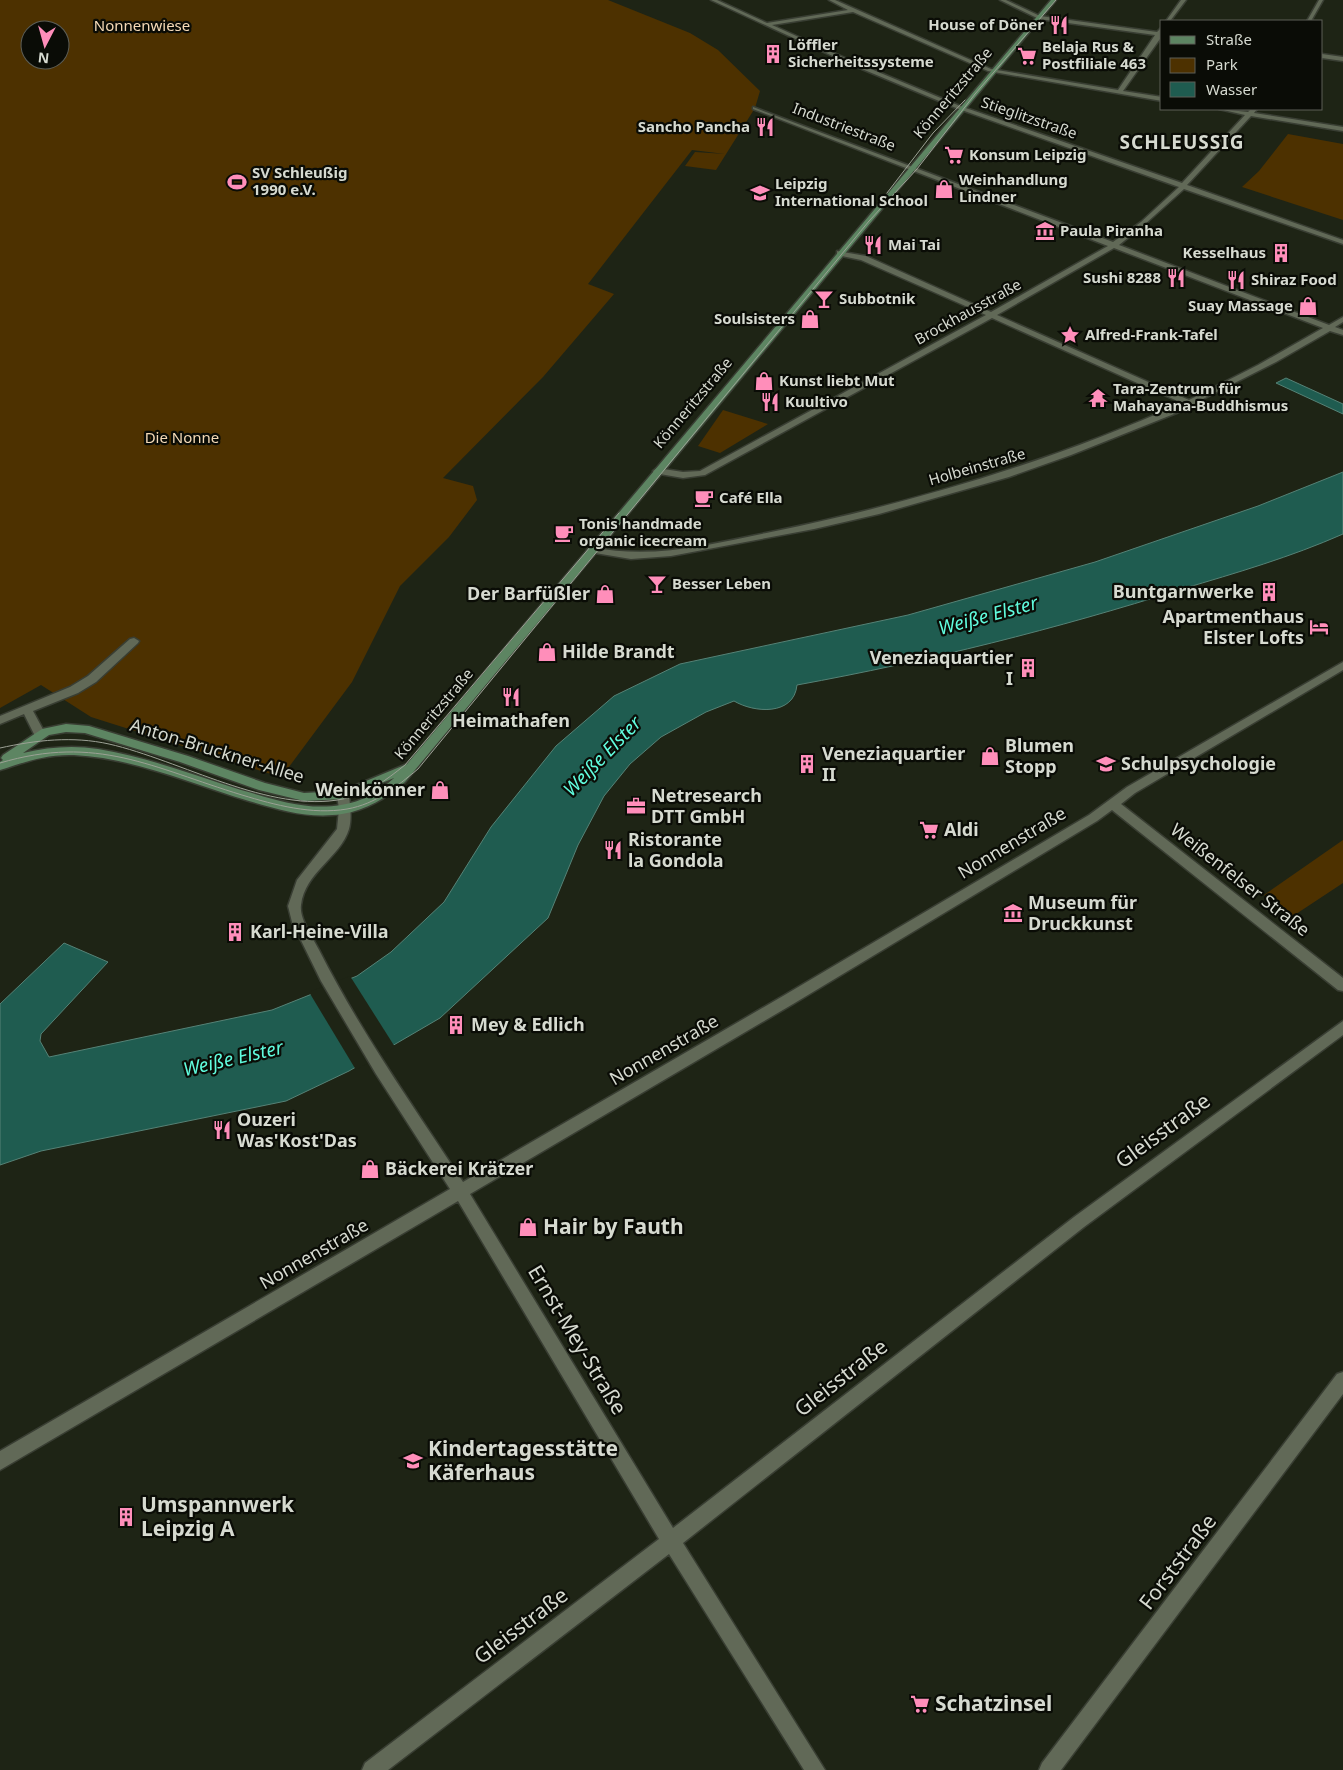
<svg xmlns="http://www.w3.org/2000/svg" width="1343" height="1770" font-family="'Noto Sans',sans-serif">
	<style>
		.green { fill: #4d3100; fill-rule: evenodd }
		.water { fill: #1f5c50; stroke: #568276 }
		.pier { fill: #1e2415 }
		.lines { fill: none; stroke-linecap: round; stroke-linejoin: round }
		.minor-casing { stroke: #393e33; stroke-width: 3 }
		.secondary-casing { stroke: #393e33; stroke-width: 3 }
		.minor { fill: #616957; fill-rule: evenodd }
		.secondary { fill: #5d8562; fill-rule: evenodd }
		.tram { stroke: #9ca195; stroke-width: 1 }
		.labels { text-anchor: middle; stroke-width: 4.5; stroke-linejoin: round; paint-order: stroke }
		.far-poi-label { font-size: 15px; font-weight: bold; fill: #d6dad0; stroke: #0a0c06; text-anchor: start }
		.far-park-label { font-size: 15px; fill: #f5dab7; stroke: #0a0c06 }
		.far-street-label { font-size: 15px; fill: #d6dad0; stroke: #0a0c06 }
		.poi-label { font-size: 18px; font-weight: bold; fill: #d6dad0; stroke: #0a0c06; text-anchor: start }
		.street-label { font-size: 18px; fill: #d6dad0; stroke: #0a0c06 }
		.far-district-label { font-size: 19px; font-weight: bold; letter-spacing: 1px; fill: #d6dad0; stroke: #0a0c06 }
		.water-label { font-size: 19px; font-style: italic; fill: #60fcde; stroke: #0a0c06 }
		.near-street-label { font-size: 21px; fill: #d6dad0; stroke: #0a0c06 }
		.near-poi-label { font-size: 21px; font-weight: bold; fill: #d6dad0; stroke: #0a0c06; text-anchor: start }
	</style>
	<rect width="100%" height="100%" fill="#1e2415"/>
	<!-- green -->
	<path class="green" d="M0 0H608L690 33 718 50 760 91 755 108 716 170 685 166 695 152 725 154 692 150 588 284 614 294 543 377 443 478 473 486 477 500 449 537 400 586 352 682 283 775H274L91 717 41 685 0 708ZM30 30H60V60H30Z
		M1288 134 1343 144V220L1242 187 1259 171Z
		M723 410 768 424 720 453 698 446Z
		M1343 840V883L1290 918 1264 895Z"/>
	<!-- water -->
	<path class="water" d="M1286 378 1343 404V414L1276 383Z
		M1343 472V534C1291 557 1236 573 1182 589 1056 629 928 661 797 685 794 716 754 713 734 701L706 712 661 737 630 764 604 796 578 845 548 918 440 1018 349 1071 286 1101 41 1151 0 1165V1004L64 943 108 962 41 1034 40 1041 49 1057 272 1010 357 976 391 952 444 902 491 827 556 746 614 696 680 664 908 615 1095 562 1258 506Z"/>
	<!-- pier -->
	<path class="pier" d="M350 976 395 1047 356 1070 309 992Z"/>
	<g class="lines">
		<!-- minor casing -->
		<g class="minor-casing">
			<path id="minor" d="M711 0H717L767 23 848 10 829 0H835L991 69 1118 90 1155 35 1039 19 1000 0H1006L1040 16 1157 32 1162 27V36L1123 91 1162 97V101L988 71 853 12 772 25 854 62 960 106 1182 183 1245 115 1219 109 1248 112 1251 109H1257L1254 113 1343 127V131L1251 116 1187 185 1343 240V244L1184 189 1145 224 1119 245 1329 325 1343 317V322L1335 327 1343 330V335L1330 331 1276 362 1195 403 1194 406 1071 455 1009 477 879 514 814 529 671 556 631 559 589 552 587 550 592 547C652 560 712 544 771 532 913 503 1050 462 1182 403L992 318 705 475 683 478 654 473 653 471 657 468 683 472 700 471 986 315 861 260 837 255V251L866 256 991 312 1108 246 753 109V107L1113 242 1141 222 1179 187 956 108 850 64ZM1114 248 1323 328 1258 365 1189 400 997 315Z
				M1181 0H1186L1170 21H1166Z
				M1319 0H1323L1311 21H1307Z
				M1322 54 1343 57V61L1322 58Z
				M134 638 139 641 138 643 96 682 78 693 33 711 46 735 44 738H36L24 714 0 724V716L70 687 88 676 130 639Z
				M1343 662V670L1135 793 1121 804 1343 978V991L1338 990 1112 810 1097 821 793 1004 470 1194 673 1528 1074 1217 1343 1021V1035L1084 1227 683 1543 825 1770H804L669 1554 388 1770H362L365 1763 659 1539 458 1201 0 1470V1451L450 1189 376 1074 321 981 292 922 288 906 297 880 337 829 339 809 337 795 339 792 343 791 349 795C350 806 352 818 349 829 340 858 305 872 301 905 299 919 313 938 319 950 360 1031 413 1106 463 1182L783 996 1089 815 1127 787Z
				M1343 1372V1394L1061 1770H1039L1042 1763 1337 1374Z"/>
		</g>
		<!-- secondary casing -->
		<g class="secondary-casing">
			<path id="secondary" d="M1051 0H1056L405 782C386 798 367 810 342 814 309 819 280 810 249 801 192 784 134 758 74 755 45 754 26 762 0 770V762L3 760 1 758 3 755 42 729 66 724 89 726 188 756 265 783 304 793 342 791 407 764ZM66 732 85 733 180 762 259 790 304 801 343 799 394 778C379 792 362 802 341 805 306 811 274 799 241 790 194 775 147 757 98 749 73 745 48 747 23 753L49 735Z"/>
		</g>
		<!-- minor -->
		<use href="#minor" class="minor"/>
		<!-- secondary -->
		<use href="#secondary" class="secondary"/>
		<!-- tram -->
		<path class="tram" d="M887 193 933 133 965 100
			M0 748C36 740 73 736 109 744 180 760 270 814 343 799 367 795 386 780 405 765L619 513
			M0 763C97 734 153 768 242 795 275 805 312 815 347 809 376 804 396 787 418 769L869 221 917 169 975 94 1056 0"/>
	</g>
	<!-- icons -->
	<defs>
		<g id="restaurant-bare" transform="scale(1.5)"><path d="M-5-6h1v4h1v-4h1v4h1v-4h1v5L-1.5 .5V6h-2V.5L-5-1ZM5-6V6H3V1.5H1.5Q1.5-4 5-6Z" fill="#ff8eba" stroke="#0a0c06" stroke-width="2.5" paint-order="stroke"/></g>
		<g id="building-bare" transform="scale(1.5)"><path d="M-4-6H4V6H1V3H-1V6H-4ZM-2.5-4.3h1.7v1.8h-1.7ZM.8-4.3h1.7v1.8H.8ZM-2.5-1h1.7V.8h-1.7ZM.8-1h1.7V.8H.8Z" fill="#ff8eba" stroke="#0a0c06" stroke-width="2.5" paint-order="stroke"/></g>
		<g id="supermarket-bare" transform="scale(1.5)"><path d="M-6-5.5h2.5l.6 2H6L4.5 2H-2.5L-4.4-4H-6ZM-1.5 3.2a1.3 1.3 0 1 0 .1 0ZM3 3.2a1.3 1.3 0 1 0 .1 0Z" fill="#ff8eba" stroke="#0a0c06" stroke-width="2.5" paint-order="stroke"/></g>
		<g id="stadium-bare" transform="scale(1.5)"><path d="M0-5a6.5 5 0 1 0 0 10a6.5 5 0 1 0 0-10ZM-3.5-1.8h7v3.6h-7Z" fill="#ff8eba" stroke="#0a0c06" stroke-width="2.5" paint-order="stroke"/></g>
		<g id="shop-bare" transform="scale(1.5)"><path d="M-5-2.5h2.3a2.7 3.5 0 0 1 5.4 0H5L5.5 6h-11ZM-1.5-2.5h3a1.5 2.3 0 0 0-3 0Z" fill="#ff8eba" stroke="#0a0c06" stroke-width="2.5" paint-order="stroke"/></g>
		<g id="school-bare" transform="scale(1.5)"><path d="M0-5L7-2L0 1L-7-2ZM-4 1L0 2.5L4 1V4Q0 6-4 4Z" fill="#ff8eba" stroke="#0a0c06" stroke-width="2.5" paint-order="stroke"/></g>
		<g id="museum-bare" transform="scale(1.5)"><path d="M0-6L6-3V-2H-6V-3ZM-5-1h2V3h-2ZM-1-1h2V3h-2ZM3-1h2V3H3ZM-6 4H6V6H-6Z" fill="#ff8eba" stroke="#0a0c06" stroke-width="2.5" paint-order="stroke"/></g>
		<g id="bar-bare" transform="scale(1.5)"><path d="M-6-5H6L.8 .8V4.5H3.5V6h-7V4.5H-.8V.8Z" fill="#ff8eba" stroke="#0a0c06" stroke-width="2.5" paint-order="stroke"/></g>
		<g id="sight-bare" transform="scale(1.5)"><path d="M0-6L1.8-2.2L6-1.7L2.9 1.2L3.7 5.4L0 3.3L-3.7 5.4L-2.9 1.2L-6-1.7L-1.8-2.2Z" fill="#ff8eba" stroke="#0a0c06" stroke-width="2.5" paint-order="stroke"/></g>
		<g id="temple-bare" transform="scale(1.5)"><path d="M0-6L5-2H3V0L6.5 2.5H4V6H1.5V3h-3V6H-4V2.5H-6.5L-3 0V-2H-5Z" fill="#ff8eba" stroke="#0a0c06" stroke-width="2.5" paint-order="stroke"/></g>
		<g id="cafe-bare" transform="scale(1.5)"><path d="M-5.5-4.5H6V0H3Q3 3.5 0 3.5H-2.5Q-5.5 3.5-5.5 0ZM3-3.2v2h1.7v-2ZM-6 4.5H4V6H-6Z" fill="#ff8eba" stroke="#0a0c06" stroke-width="2.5" paint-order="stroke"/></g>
		<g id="hotel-bare" transform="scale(1.5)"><path d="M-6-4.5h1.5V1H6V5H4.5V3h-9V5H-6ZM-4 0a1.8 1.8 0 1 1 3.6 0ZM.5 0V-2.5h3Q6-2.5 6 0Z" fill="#ff8eba" stroke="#0a0c06" stroke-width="2.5" paint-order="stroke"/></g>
		<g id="office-bare" transform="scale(1.5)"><path d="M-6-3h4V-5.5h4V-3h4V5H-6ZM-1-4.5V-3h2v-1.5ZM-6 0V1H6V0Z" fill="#ff8eba" stroke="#0a0c06" stroke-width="2.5" paint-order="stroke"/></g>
	</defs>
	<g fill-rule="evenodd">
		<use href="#restaurant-bare" x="1059" y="25"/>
		<use href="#building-bare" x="773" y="54"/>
		<use href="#supermarket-bare" x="1027" y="56"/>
		<use href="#restaurant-bare" x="765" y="127"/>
		<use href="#supermarket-bare" x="954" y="155"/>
		<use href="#stadium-bare" x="237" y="182"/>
		<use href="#shop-bare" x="944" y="189"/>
		<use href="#school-bare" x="760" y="193"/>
		<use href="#museum-bare" x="1045" y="231"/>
		<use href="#restaurant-bare" x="873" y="245"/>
		<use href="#building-bare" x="1281" y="253"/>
		<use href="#restaurant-bare" x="1176" y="278"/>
		<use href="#restaurant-bare" x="1236" y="280"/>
		<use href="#bar-bare" x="824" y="299"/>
		<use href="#shop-bare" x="1308" y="306"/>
		<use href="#shop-bare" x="810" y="319"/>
		<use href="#sight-bare" x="1070" y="335"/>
		<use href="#shop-bare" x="764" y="381"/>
		<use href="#temple-bare" x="1098" y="398"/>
		<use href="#restaurant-bare" x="770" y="402"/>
		<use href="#cafe-bare" x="704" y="498"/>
		<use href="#cafe-bare" x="564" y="533"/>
		<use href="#bar-bare" x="657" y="584"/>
		<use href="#building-bare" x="1269" y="592"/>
		<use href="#shop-bare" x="605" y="594"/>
		<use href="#hotel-bare" x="1319" y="627"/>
		<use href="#shop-bare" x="547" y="652"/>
		<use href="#building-bare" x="1028" y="668"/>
		<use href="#restaurant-bare" x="511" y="697"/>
		<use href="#shop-bare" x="990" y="756"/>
		<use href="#building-bare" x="807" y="764"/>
		<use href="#school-bare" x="1106" y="764"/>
		<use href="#shop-bare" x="440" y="790"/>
		<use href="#office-bare" x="636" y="806"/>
		<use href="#supermarket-bare" x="929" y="830"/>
		<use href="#restaurant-bare" x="613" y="850"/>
		<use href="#museum-bare" x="1013" y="913"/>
		<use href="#building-bare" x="235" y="932"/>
		<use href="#building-bare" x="456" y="1025"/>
		<use href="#restaurant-bare" x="222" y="1130"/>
		<use href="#shop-bare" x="370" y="1169"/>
		<use href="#shop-bare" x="528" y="1227"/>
		<use href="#school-bare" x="413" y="1461"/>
		<use href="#building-bare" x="126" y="1517"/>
		<use href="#supermarket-bare" x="920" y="1704"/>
	</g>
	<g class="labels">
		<!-- far-poi labels -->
		<g class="far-poi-label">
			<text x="1044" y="30" text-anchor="end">House of Döner</text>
			<text x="788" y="50">Löffler<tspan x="788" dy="17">Sicherheitssysteme</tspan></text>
			<text x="1042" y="52">Belaja Rus &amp;<tspan x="1042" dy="17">Postfiliale 463</tspan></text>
			<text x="750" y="132" text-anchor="end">Sancho Pancha</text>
			<text x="969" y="160">Konsum Leipzig</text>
			<text x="252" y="178">SV Schleußig<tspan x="252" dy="17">1990 e.V.</tspan></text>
			<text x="959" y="185">Weinhandlung<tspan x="959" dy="17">Lindner</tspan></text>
			<text x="775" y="189">Leipzig<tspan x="775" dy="17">International School</tspan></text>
			<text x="1060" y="236">Paula Piranha</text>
			<text x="888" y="250">Mai Tai</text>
			<text x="1266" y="258" text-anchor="end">Kesselhaus</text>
			<text x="1161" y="283" text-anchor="end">Sushi 8288</text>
			<text x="1251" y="285">Shiraz Food</text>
			<text x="839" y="304">Subbotnik</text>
			<text x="1293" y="311" text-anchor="end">Suay Massage</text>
			<text x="795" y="324" text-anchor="end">Soulsisters</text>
			<text x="1085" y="340">Alfred-Frank-Tafel</text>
			<text x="779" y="386">Kunst liebt Mut</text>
			<text x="1113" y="394">Tara-Zentrum für<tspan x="1113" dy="17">Mahayana-Buddhismus</tspan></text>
			<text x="785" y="407">Kuultivo</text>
			<text x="719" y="503">Café Ella</text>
			<text x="579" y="529">Tonis handmade<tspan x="579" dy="17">organic icecream</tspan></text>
			<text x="672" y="589">Besser Leben</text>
		</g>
		<!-- far-park labels -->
		<g class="far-park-label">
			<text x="142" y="31">Nonnenwiese</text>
			<text x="182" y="443">Die Nonne</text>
		</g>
		<!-- far-street labels -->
		<g class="far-street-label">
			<text transform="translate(953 93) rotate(-50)" y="5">Könneritzstraße</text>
			<text transform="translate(1029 118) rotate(19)" y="5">Stieglitzstraße</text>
			<text transform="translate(844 127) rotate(21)" y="5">Industriestraße</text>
			<text transform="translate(968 312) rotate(-29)" y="5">Brockhausstraße</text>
			<text transform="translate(693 403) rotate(-50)" y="5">Könneritzstraße</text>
			<text transform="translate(977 467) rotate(-16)" y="5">Holbeinstraße</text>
			<text transform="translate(434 714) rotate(-50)" y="5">Könneritzstraße</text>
		</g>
		<!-- poi labels -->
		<g class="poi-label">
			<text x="1254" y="598" text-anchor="end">Buntgarnwerke</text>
			<text x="590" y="600" text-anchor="end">Der Barfüßler</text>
			<text x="1304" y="623" text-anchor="end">Apartmenthaus<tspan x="1304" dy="21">Elster Lofts</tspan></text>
			<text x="562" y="658">Hilde Brandt</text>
			<text x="1013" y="664" text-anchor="end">Veneziaquartier<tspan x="1013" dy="21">I</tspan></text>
			<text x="511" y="727" text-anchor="middle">Heimathafen</text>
			<text x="1005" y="752">Blumen<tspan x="1005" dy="21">Stopp</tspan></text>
			<text x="822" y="760">Veneziaquartier<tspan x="822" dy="21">II</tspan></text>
			<text x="1121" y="770">Schulpsychologie</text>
			<text x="425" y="796" text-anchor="end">Weinkönner</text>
			<text x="651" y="802">Netresearch<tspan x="651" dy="21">DTT GmbH</tspan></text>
			<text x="944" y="836">Aldi</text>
			<text x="628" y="846">Ristorante<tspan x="628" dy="21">la Gondola</tspan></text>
			<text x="1028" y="909">Museum für<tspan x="1028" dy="21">Druckkunst</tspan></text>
			<text x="250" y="938">Karl-Heine-Villa</text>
			<text x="471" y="1031">Mey &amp; Edlich</text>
			<text x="237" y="1126">Ouzeri<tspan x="237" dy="21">Was'Kost'Das</tspan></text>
			<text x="385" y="1175">Bäckerei Krätzer</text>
		</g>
		<!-- street labels -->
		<g class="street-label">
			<text transform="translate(217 751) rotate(17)" y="6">Anton-Bruckner-Allee</text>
			<text transform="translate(1012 843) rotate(-31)" y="6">Nonnenstraße</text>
			<text transform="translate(1240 880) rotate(38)" y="6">Weißenfelser Straße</text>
			<text transform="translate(664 1050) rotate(-30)" y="6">Nonnenstraße</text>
			<text transform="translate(314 1254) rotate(-30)" y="6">Nonnenstraße</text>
		</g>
		<!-- far-district labels -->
		<g class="far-district-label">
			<text x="1182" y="149">SCHLEUSSIG</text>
		</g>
		<!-- water labels -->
		<g class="water-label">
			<text transform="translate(988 615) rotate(-15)" y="7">Weiße Elster</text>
			<text transform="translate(602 756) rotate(-46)" y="7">Weiße Elster</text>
			<text transform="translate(233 1058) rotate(-13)" y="7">Weiße Elster</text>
		</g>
		<!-- near-street labels -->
		<g class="near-street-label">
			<text transform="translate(1163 1131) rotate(-36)" y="7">Gleisstraße</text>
			<text transform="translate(577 1340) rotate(59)" y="7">Ernst-Mey-Straße</text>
			<text transform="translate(841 1378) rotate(-38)" y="7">Gleisstraße</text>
			<text transform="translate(1178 1562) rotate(-53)" y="7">Forststraße</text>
			<text transform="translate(521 1626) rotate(-37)" y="7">Gleisstraße</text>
		</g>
		<!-- near-poi labels -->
		<g class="near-poi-label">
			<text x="543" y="1234">Hair by Fauth</text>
			<text x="428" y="1456">Kindertagesstätte<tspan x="428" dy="24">Käferhaus</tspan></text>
			<text x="141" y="1512">Umspannwerk<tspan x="141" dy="24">Leipzig A</tspan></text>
			<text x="935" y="1711">Schatzinsel</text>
		</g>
	</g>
	<!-- legend -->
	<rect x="1160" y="20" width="162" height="90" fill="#0a0c06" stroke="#5c5e57"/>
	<rect x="1170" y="36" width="25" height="8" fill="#5d8562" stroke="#5c5e57"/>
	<text x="1206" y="45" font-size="15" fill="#d6dad0">Straße</text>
	<rect x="1170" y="58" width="25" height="15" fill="#4d3100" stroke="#5c5e57"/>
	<text x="1206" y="70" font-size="15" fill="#d6dad0">Park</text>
	<rect x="1170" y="82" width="25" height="15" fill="#1f5c50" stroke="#5c5e57"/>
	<text x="1206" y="95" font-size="15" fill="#d6dad0">Wasser</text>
	<!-- north arrow -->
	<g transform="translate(45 45) rotate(186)"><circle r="24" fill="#0a0c06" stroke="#5c5e57"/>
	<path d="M0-4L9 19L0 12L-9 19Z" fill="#ff8eba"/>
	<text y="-8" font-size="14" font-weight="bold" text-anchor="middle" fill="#d6dad0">N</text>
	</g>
</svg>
